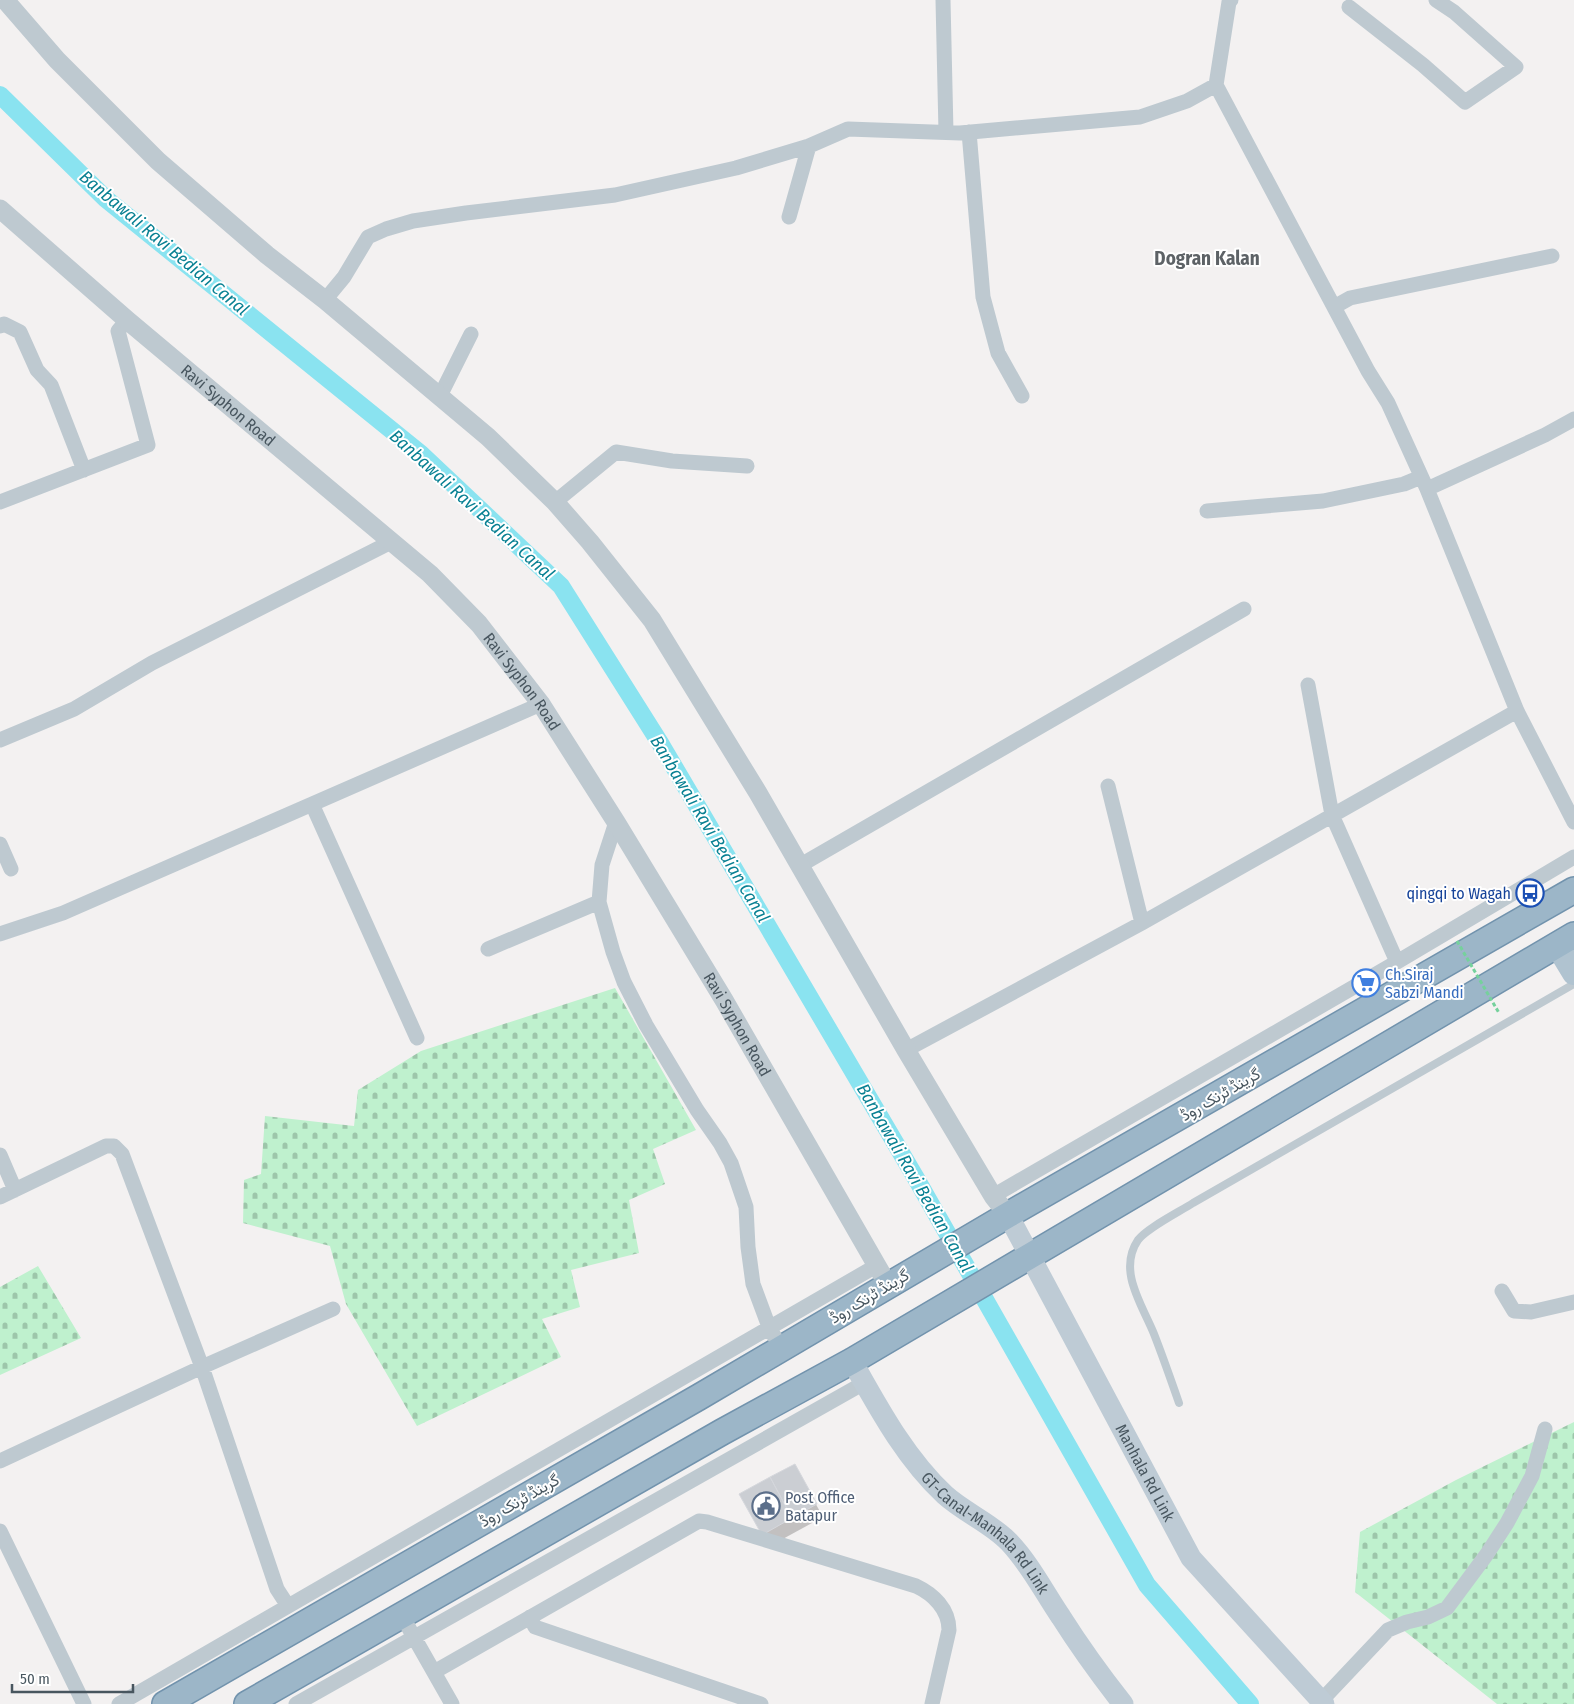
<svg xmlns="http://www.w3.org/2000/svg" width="1574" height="1704" font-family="'Fira Sans Condensed',Vazirmatn,sans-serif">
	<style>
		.cemetery { fill: url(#cemetery-stones) }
		.shadow { fill: #0003 }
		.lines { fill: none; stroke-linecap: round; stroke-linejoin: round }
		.canal { stroke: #8ae3f0; stroke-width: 18 }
		.building { fill: #cbced3; stroke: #d5d7dc }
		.trunk-casing { stroke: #7293ad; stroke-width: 28 }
		.service { stroke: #bec9d0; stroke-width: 8 }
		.minor { stroke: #bec9d0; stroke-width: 15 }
		.tertiary { stroke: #bec9d0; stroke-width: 19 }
		.secondary { stroke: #becbd5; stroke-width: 21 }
		.primary { stroke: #b0c3d0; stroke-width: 24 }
		.trunk { stroke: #9cb6c8; stroke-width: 25 }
		.path-bridge { stroke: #75d19c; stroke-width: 3; stroke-dasharray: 4 2.5; stroke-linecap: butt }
		.labels { text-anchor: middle; stroke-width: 4; stroke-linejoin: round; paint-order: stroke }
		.street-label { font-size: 16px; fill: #48565f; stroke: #fff }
		.transit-label { font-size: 16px; fill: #164399; stroke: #fff; text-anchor: end }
		.shop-label { font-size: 16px; fill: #366cbe; stroke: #fff; text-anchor: start }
		.service-label { font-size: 16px; fill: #4e5e75; stroke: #fff; text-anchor: start }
		.water-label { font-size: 18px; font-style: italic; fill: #098193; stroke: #fff }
		.quarter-label { font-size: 19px; font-weight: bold; fill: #5d6266; stroke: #fff }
	</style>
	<defs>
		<pattern id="cemetery-stones" width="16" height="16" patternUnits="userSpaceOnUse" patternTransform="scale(1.25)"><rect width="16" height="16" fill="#bff1ce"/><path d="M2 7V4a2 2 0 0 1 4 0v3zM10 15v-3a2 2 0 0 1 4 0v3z" fill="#9dc6aa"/></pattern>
	</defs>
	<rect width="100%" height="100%" fill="#f3f1f1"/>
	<!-- cemetery -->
	<path class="cemetery" d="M615 988 696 1130 653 1149 665 1184 629 1200 639 1253 571 1270 580 1307 542 1319 561 1357 417 1426 346 1304 330 1246 243 1223 244 1180 261 1174 265 1116 354 1126 358 1090 421 1051Z
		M38 1266 81 1338 0 1375V1287Z
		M1574 1422V1704H1497L1355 1592 1360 1532 1456 1480Z"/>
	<!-- shadow -->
	<path class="shadow" d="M794 1465 823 1517 770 1546 741 1494Z"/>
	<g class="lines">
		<!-- canal -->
		<path class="canal" d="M0 95 106 199 421 454 561 586 660 743 917 1180 1147 1585 1250 1704"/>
	</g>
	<!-- building -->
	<path class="building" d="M795 1464 817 1504 792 1518 770 1477Z
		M770 1477 792 1518 762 1535 739 1494Z"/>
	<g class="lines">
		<!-- trunk casing -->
		<g class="trunk-casing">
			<path id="trunk" d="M165 1704 699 1397 1008 1215 1574 890
				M247 1704 722 1432 852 1361 1574 935"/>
		</g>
		<!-- service -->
		<path class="service" d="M1179 1403C1171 1380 1163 1357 1154 1334 1143 1306 1117 1271 1138 1240 1147 1228 1179 1212 1193 1203L1574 984"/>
		<!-- minor -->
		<path class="minor" d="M943 0 946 132
			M1349 7 1423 65 1465 102 1516 67 1454 12 1436 0
			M1216 85 1229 2 1231 0
			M969 132 983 297 998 353 1022 396
			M789 217 809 146
			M325 300 344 277 368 237 386 229 413 221 466 213 615 195 736 168 809 146 848 129 960 133 1140 117 1187 101 1216 85 1368 371 1388 403 1427 489 1517 711 1574 822
			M1334 307 1350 298 1552 256
			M0 326 4 324 20 332 37 370 51 385 84 470
			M440 396 471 334
			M1427 489 1545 435 1574 419
			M0 502 148 445 118 331 127 320
			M555 502 616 452 672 461 747 466
			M1207 511 1323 501 1404 484 1421 477
			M1308 685 1332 815 1397 962
			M0 740 74 709 152 663 391 542
			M1108 786 1142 923
			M312 804 417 1038
			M616 822 602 865 599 902 613 952 624 982 646 1025 697 1110 720 1143 731 1163 746 1207 748 1247 753 1284 769 1327 781 1348
			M0 844 11 869
			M799 866 1244 609
			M0 934 63 913 541 704
			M488 949 599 902
			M906 1050 1142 923 1517 711
			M0 1155 15 1190
			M993 1196 1397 962 1574 857
			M0 1197 106 1146H114L122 1154 202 1367 277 1589 288 1606
			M1502 1291 1514 1311 1531 1312 1574 1302
			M0 1461 202 1367 333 1309
			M0 1531 84 1704
			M402 1616 452 1704
			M530 1617 535 1627 761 1704
			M434 1672 699 1521 707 1522 916 1586C933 1594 949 1609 949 1630L932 1704
			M1321 1701 1388 1630 1407 1622 1428 1617 1447 1608 1487 1554 1507 1523 1532 1476 1545 1429
			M119 1704 876 1266
			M296 1704 864 1383"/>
		<!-- tertiary -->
		<g class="tertiary">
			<path d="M5 0 57 60 158 161 267 255 325 300 488 437 555 502 590 542 652 620 758 793 906 1050 993 1196 1008 1215"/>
			<path id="s1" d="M0 209 127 320 430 574 479 624 541 704 616 822 724 1000 888 1285"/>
		</g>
		<!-- secondary -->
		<g class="secondary">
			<path id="s2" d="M1008 1215 1191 1558 1324 1704"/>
			<path id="s3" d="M852 1361C878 1407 905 1458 945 1495 965 1513 991 1523 1009 1542 1030 1564 1044 1592 1061 1617 1080 1647 1101 1676 1123 1704"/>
		</g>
		<!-- primary -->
		<path class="primary" d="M1557 945 1574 973"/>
		<!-- trunk -->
		<use href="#trunk" class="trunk"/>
		<!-- path-bridge -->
		<path class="path-bridge" d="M1457 941 1499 1013"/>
	</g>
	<!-- icons -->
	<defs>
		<g id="bus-ring" transform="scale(1.4375)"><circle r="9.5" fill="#fff" stroke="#1a4fb4" stroke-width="1.5"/><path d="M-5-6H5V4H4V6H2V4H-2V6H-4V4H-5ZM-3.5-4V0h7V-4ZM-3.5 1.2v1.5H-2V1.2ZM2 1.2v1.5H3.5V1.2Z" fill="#1a4fb4"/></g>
		<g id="supermarket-ring" transform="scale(1.4375)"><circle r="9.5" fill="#fff" stroke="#3f7fe0" stroke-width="1.5"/><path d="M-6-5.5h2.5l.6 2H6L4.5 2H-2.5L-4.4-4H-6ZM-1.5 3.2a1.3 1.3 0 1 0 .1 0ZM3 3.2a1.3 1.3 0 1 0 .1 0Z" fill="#3f7fe0"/></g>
		<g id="civic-ring" transform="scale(1.4375)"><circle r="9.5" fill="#fff" stroke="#5c6f8a" stroke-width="1.5"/><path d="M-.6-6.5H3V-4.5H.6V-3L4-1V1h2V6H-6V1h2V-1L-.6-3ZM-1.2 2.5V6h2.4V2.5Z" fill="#5c6f8a"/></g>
	</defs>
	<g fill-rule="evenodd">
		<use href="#bus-ring" x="1530" y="893"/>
		<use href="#supermarket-ring" x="1366" y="983"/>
		<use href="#civic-ring" x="766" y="1506"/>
	</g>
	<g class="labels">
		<!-- street labels -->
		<g class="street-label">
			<text dy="6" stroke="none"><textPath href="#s1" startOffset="301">Ravi Syphon Road</textPath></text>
			<text dy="6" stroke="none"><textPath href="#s1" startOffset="706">Ravi Syphon Road</textPath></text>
			<text dy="6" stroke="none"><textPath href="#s1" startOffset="1111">Ravi Syphon Road</textPath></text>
			<text transform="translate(1220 1094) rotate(-30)" y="6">گرینڈ ٹرنک روڈ</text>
			<text transform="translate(869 1296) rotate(-31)" y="6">گرینڈ ٹرنک روڈ</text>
			<text dy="6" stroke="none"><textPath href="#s2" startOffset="292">Manhala Rd Link</textPath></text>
			<text transform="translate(519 1500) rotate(-30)" y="6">گرینڈ ٹرنک روڈ</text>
			<text dy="6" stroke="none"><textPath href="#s3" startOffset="220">GT-Canal-Manhala Rd Link</textPath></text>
		</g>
		<!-- transit labels -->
		<g class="transit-label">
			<text x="1511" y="899">qingqi to Wagah</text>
		</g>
		<!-- shop labels -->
		<g class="shop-label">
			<text x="1385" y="980">Ch.Siraj<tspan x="1385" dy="18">Sabzi Mandi</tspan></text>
		</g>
		<!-- service labels -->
		<g class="service-label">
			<text x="785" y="1503">Post Office<tspan x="785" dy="18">Batapur</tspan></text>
		</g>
		<!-- water labels -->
		<g class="water-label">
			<text transform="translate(164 243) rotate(40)" y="6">Banbawali Ravi Bedian Canal</text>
			<text transform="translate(472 505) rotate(42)" y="6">Banbawali Ravi Bedian Canal</text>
			<text transform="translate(710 829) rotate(59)" y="6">Banbawali Ravi Bedian Canal</text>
			<text transform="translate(915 1178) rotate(60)" y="6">Banbawali Ravi Bedian Canal</text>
		</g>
		<!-- quarter labels -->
		<g class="quarter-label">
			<text x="1207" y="265">Dogran Kalan</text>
		</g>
	</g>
	<!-- scale -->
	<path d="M12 1684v8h121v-8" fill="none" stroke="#48565f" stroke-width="2.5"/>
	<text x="20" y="1684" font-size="15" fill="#48565f" stroke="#ffffff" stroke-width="4" paint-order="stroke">50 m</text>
</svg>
